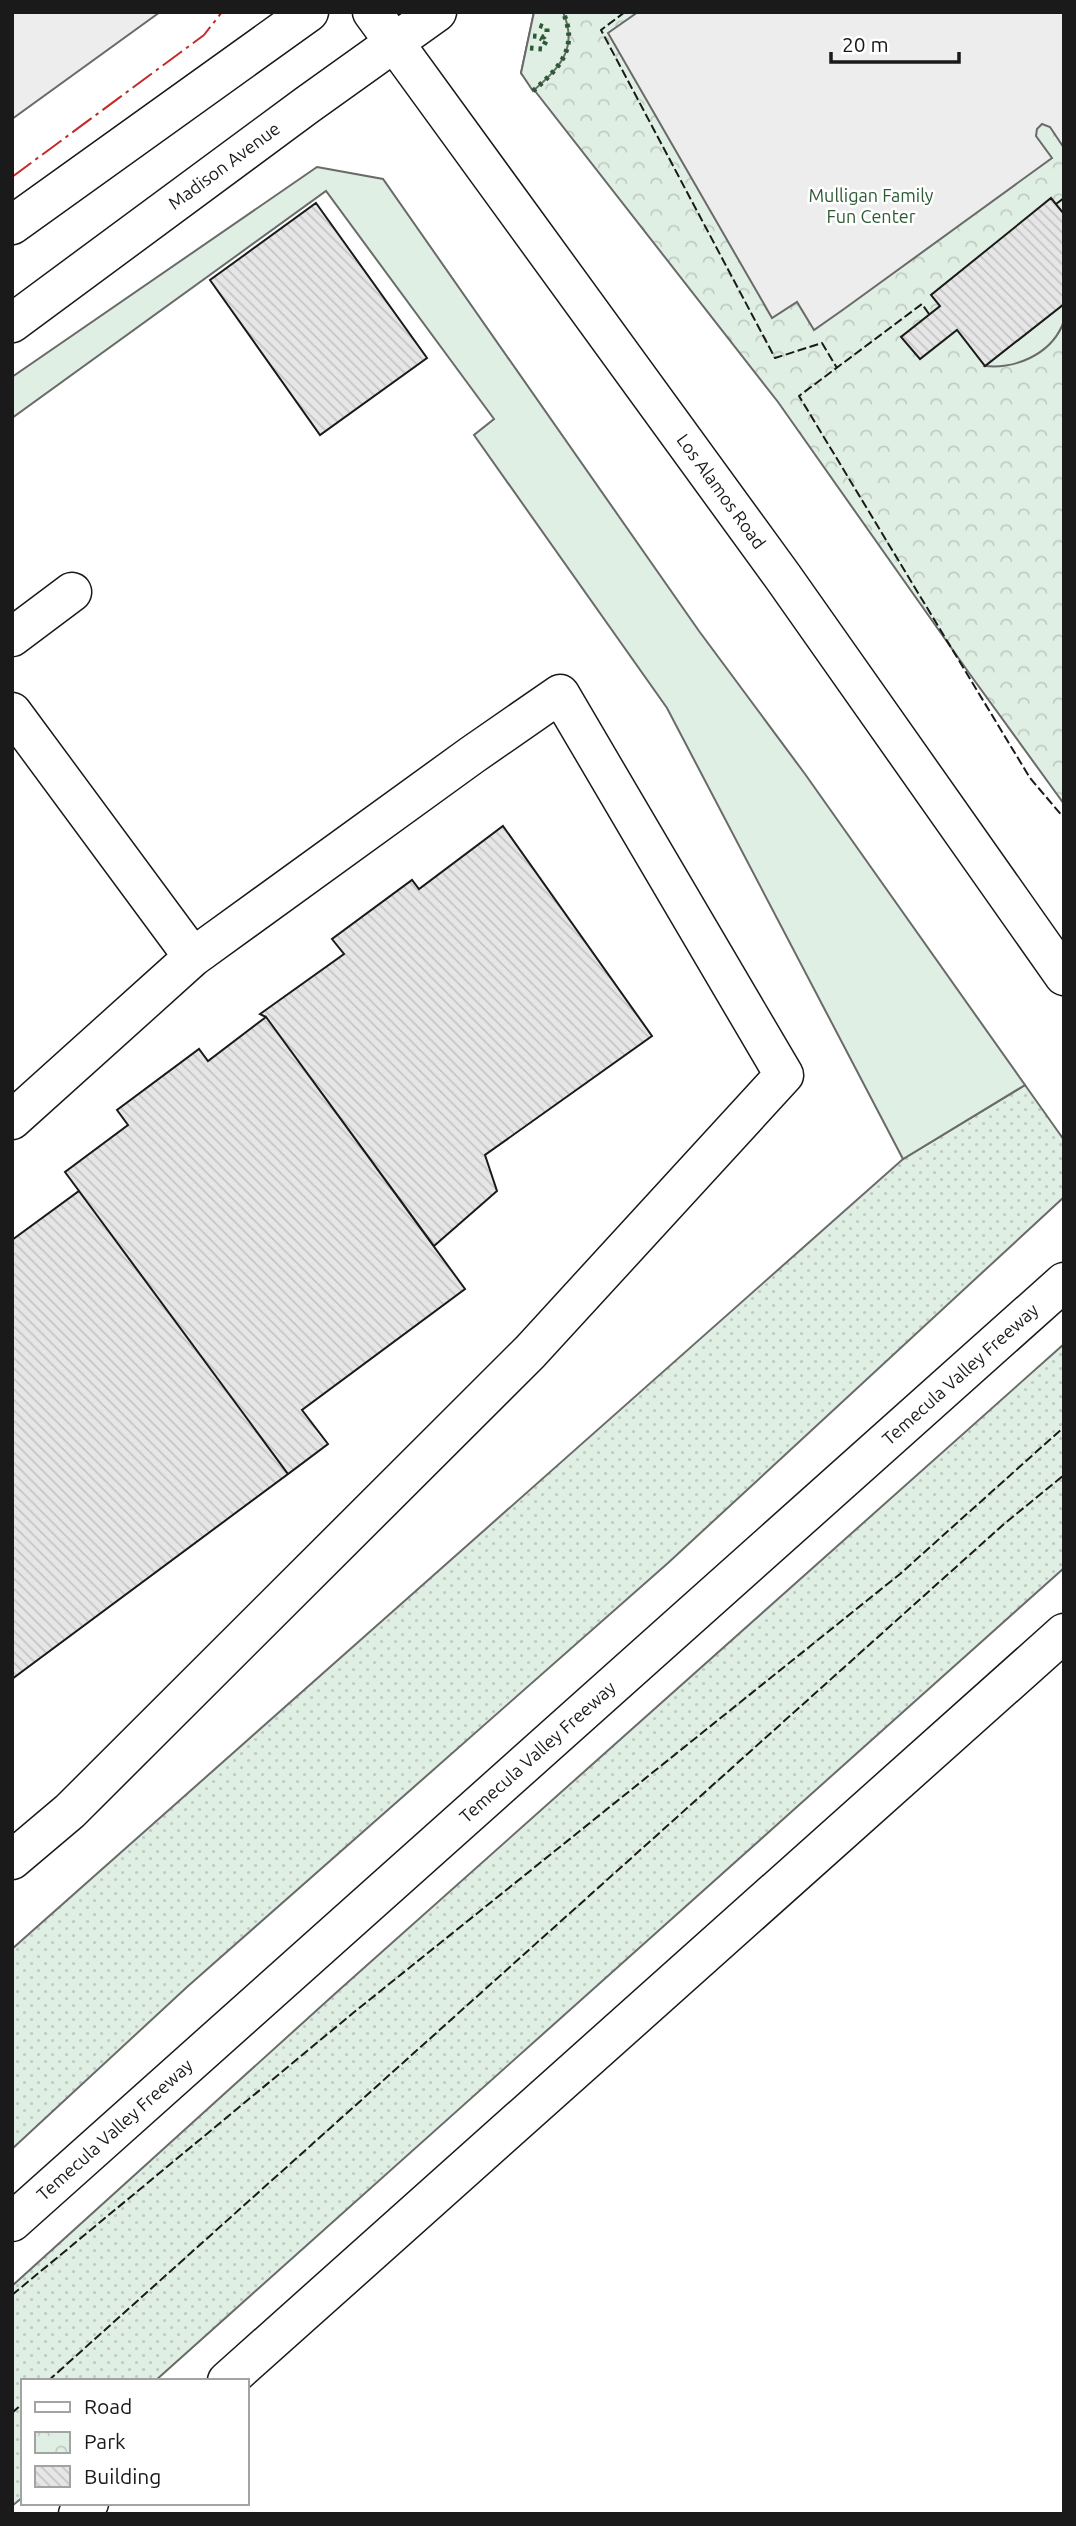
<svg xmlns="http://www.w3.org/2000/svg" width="1076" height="2526" font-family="Ubuntu,sans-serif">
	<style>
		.grass { fill: url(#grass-dots); stroke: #6a6a6a; stroke-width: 2 }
		.park { fill: url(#park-crowns); stroke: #6a6a6a; stroke-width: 2 }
		.garden { fill: #e0efe3; stroke: #6a6a6a; stroke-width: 2 }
		.parking { fill: #ededed; stroke: #6a6a6a; stroke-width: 2 }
		.building { fill: url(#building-back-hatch); stroke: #1a1a1a; stroke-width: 2 }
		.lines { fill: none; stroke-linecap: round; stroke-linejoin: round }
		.minor-casing { stroke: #1a1a1a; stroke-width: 41 }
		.major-casing { stroke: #1a1a1a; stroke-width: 41 }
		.highway-casing { stroke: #1a1a1a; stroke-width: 41 }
		.minor { stroke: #fff; stroke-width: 38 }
		.major { stroke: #fff; stroke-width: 38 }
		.highway { stroke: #fff; stroke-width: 38 }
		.hedge { stroke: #2b5a34; stroke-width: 5; stroke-dasharray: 3.5 5; stroke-linecap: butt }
		.fence { stroke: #1a1a1a; stroke-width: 2; stroke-dasharray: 9 3.5; stroke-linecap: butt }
		.power { stroke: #c62828; stroke-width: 2; stroke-dasharray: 24 5 3.5 5; stroke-linecap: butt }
		.labels { text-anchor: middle; stroke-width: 5; stroke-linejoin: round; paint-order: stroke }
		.street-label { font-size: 18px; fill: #1a1a1a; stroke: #fff }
		.park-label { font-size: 18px; fill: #2b5a34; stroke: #fff }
	</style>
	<defs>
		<pattern id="grass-dots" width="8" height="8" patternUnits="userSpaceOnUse" patternTransform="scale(1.75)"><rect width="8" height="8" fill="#e0efe3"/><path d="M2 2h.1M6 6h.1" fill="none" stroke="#c0ccc2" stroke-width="1.8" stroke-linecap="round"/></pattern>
		<pattern id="park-crowns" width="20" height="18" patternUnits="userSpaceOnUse" patternTransform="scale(1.75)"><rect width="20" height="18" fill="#e0efe3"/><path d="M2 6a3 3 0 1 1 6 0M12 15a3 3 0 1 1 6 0" fill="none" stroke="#c0ccc2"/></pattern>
		<pattern id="building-back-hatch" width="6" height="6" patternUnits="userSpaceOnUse" patternTransform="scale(1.75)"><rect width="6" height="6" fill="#e6e6e6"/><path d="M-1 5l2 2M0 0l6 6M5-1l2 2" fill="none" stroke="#c5c5c5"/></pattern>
	</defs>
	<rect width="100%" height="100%" fill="#fff"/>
	<!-- grass -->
	<path class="grass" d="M1025 1085 1064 1140V1197L668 1563 187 1987 12 2149V1949L903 1159Z
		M1064 1344V1568L155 2381H23V2497L12 2506V2286L338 1991Z"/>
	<!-- park -->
	<path class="park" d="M534 12H1064V804L969 673 778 402 521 73Z"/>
	<!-- garden -->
	<path class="garden" d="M534 12H563C579 49 559 68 533 91L521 73Z
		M317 167 383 179 699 631 805 774 1025 1085 903 1159 667 708 474 435 494 419 326 191 12 418V377Z
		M1064 304C1064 311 1065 320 1062 326 1049 355 1015 369 985 366Z"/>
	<!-- parking -->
	<path class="parking" d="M12 12H160L12 119Z
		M638 12H1064V148L1050 127 1042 124 1037 129 1036 136 1052 158 844 309 814 330 797 302 772 318 608 33Z"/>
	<!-- building -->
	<path class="building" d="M1051 198 1064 214V304L985 366 957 330 920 359 901 337 940 306 931 295Z
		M316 203 427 358 320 435 210 280Z
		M503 826 652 1036 485 1155 497 1191 434 1246 266 1017 260 1014 344 954 332 939 412 880 419 889Z
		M266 1017 465 1289 302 1410 328 1444 288 1474 65 1172 128 1125 117 1110 199 1049 208 1061Z
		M79 1191 288 1474 12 1679V1240Z"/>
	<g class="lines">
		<!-- minor casing -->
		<g class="minor-casing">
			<path id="minor" d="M12 637 72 592
				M12 712 193 957
				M12 1120 193 957 472 755 560 694 784 1075 530 1352 70 1811 12 1860"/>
		</g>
		<!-- major casing -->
		<g class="major-casing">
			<g id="major">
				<path id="s1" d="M372 12 783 577 1064 976"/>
				<path d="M12 225 309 12"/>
				<path id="s2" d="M12 323 307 105 437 12"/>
			</g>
		</g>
		<!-- highway casing -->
		<g class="highway-casing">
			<g id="highway">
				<path id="s3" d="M12 2222 1064 1282"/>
				<path d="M227 2381 1064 1633"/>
				<path d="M78 2514 89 2503"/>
			</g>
		</g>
		<!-- minor -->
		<use href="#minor" class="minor"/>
		<!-- major -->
		<use href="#major" class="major"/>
		<!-- highway -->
		<use href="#highway" class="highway"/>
		<!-- hedge -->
		<path class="hedge" d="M533 36 544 37 547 33V28L535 24
			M530 48 542 49 546 41 540 38
			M533 91C559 68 579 49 563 12"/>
		<!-- fence -->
		<path class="fence" d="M625 12 601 30 775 358 822 343 837 368
			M1056 204 1064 198
			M929 314 922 304 799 396 1030 778 1064 818
			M12 2295 353 2013 900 1574 1064 1427
			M48 2381 1004 1524 1064 1475
			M12 2413 23 2403"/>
		<!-- power -->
		<path class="power" d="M12 177 204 35 222 12"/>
	</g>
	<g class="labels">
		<!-- street labels -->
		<g class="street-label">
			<text dy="6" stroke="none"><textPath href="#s2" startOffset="264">Madison Avenue</textPath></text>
			<text dy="6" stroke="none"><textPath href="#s1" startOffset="593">Los Alamos Road</textPath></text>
			<text dy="6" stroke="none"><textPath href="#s3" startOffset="1272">Temecula Valley Freeway</textPath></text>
			<text dy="6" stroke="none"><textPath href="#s3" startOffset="705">Temecula Valley Freeway</textPath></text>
			<text dy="6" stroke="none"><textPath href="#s3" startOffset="138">Temecula Valley Freeway</textPath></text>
		</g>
		<!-- park labels -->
		<g class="park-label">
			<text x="871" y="202">Mulligan Family<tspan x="871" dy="21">Fun Center</tspan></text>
		</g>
	</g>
	<!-- border -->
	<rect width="1076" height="2526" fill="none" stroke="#1a1a1a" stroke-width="28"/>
	<!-- legend -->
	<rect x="21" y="2379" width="228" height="126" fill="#ffffff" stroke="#a3a3a3" stroke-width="2"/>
	<rect x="35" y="2402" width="35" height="10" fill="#ffffff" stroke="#a3a3a3" stroke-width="2"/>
	<text x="84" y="2414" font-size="21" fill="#1a1a1a">Road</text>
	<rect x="35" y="2432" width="35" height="21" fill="url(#park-crowns)" stroke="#a3a3a3" stroke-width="2"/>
	<text x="84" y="2449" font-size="21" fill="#1a1a1a">Park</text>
	<rect x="35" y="2466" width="35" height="21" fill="url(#building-back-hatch)" stroke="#a3a3a3" stroke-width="2"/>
	<text x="84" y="2484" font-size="21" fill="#1a1a1a">Building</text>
	<!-- scale -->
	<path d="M831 52v10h128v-10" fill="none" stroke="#1a1a1a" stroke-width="3.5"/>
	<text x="842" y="52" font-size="21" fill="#1a1a1a" stroke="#ffffff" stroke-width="5" paint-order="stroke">20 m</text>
</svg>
